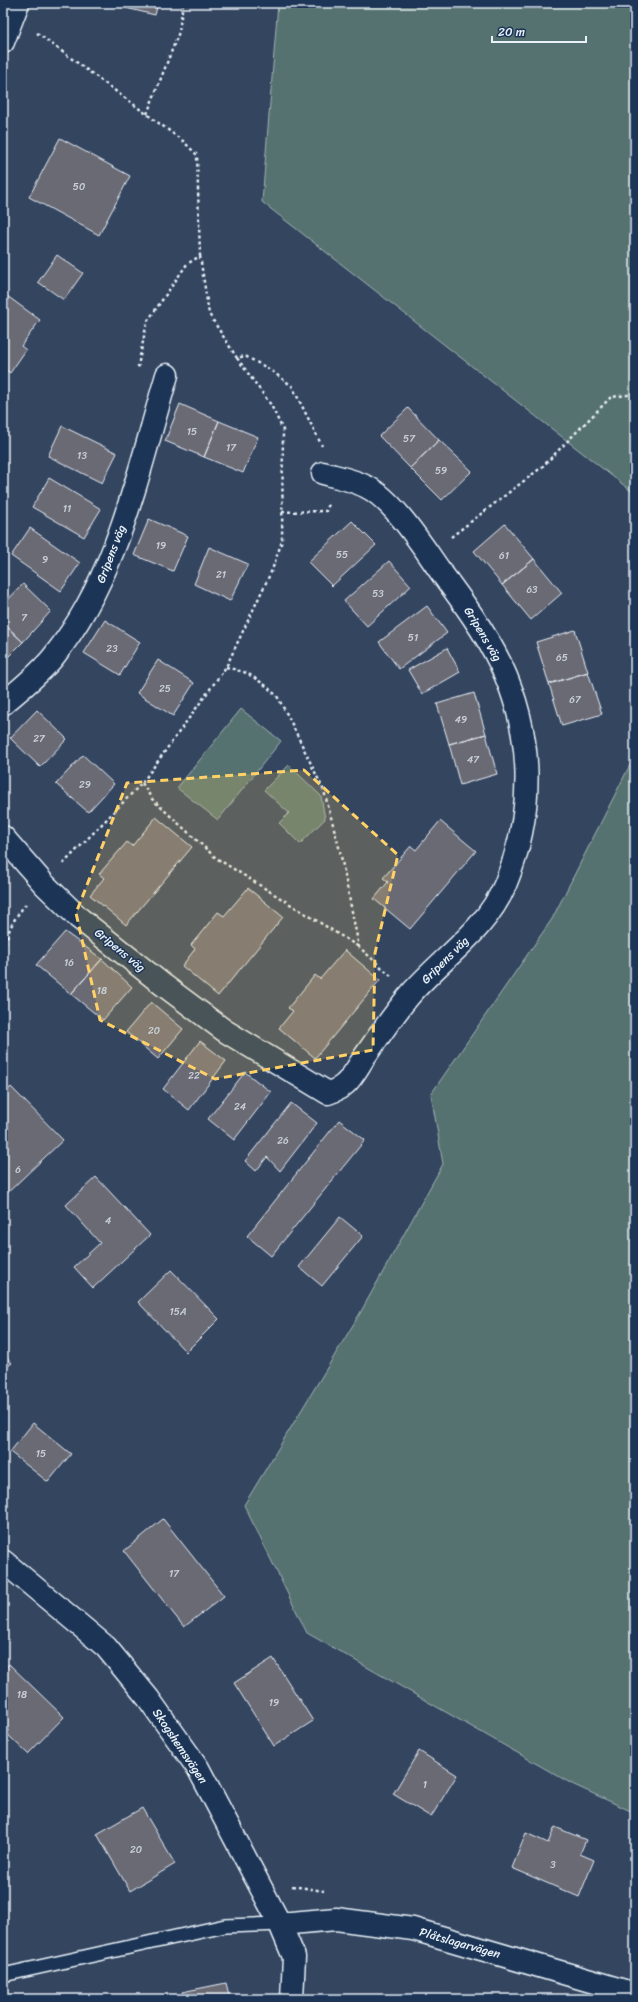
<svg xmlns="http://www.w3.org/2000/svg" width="638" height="2002" font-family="Sriracha,sans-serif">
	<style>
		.green { fill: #577270; stroke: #a0b2b4 }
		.building { fill: #6a6a74; stroke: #e8f1f8 }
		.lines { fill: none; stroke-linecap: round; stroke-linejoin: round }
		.service-casing { stroke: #e8f1f8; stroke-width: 16 }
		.minor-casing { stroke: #e8f1f8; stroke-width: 25 }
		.path { stroke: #e8f1f8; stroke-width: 2.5; stroke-dasharray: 3 3; stroke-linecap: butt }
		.service { stroke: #1d3557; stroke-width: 13 }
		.minor { stroke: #1d3557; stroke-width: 22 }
		.marked { fill: #ffd166; fill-opacity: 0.2; stroke: #ffd166; stroke-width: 3; stroke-dasharray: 8 5; stroke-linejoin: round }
		.labels { text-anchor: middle; stroke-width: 3; stroke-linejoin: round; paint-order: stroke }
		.number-label { font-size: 10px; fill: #c8cfd7 }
		.street-label { font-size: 12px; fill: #e8f1f8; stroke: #1d3557 }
	</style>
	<rect width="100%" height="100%" fill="#344560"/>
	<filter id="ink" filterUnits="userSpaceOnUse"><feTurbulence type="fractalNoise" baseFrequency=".025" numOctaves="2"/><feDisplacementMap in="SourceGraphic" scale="8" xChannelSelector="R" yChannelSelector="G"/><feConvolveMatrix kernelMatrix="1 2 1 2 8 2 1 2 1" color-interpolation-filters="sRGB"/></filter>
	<g filter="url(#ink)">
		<!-- green -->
		<path class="green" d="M278 3H635V494L262 202Z
			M241 709 281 741 218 820 177 788Z
			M635 755V1813L572 1784 307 1633 244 1505 359 1315 443 1164 431 1094 552 919Z
			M289 765 321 796 325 819 300 844 279 823 289 813 264 790Z"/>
		<!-- building -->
		<path class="building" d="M105 3H158L155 15Z
			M60 138 130 176 99 235 29 197Z
			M57 255 83 273 64 300 38 282Z
			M3 293 40 320 21 346 26 350 10 373 3 368Z
			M180 404 219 421 204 457 165 441Z
			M408 408 439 440 410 468 379 436Z
			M219 421 258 437 243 473 204 457Z
			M62 426 117 453 102 483 48 456Z
			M439 440 472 471 442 500 410 468Z
			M49 478 101 509 84 537 32 507Z
			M149 519 188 536 173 571 134 555Z
			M352 521 376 545 332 586 308 562Z
			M505 524 534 559 502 585 474 551Z
			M30 528 80 563 61 591 11 556Z
			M209 547 248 564 230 601 194 584Z
			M534 559 562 593 531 620 502 585Z
			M389 561 411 586 367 626 344 601Z
			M23 584 51 611 23 642 3 623V605Z
			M427 606 447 633 399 669 379 642Z
			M105 620 140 642 120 675 84 653Z
			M3 623 23 642 3 662Z
			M575 630 588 672 549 684 536 642Z
			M447 648 460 672 422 694 408 670Z
			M158 660 194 683 173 716 137 693Z
			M588 672 602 714 562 726 549 684Z
			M474 693 486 734 449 744 437 704Z
			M37 710 67 739 40 767 10 738Z
			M486 734 497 774 460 785 449 744Z
			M83 755 114 784 88 812 56 784Z
			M156 817 192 847 126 925 90 895 104 878 99 874 127 842 132 846Z
			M440 821 476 851 410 929 374 899 388 882 383 878 411 846 416 850Z
			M248 888 283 917 218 996 182 966 195 949 191 945 218 912 224 916Z
			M65 932 102 959 71 994 36 965Z
			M345 950 380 980 315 1058 279 1028 293 1011 288 1008 315 975 320 979Z
			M102 959 132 987 103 1020 71 994Z
			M151 1002 183 1029 158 1059 126 1032Z
			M200 1041 226 1061 189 1110 163 1089Z
			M245 1072 271 1092 234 1140 208 1119Z
			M11 1087 63 1140 3 1197V1095Z
			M291 1103 317 1123 280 1171 267 1157 256 1171 245 1161Z
			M339 1120 365 1140 271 1256 247 1236Z
			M96 1177 150 1235 93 1288 74 1267 100 1243 66 1205Z
			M340 1217 363 1236 322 1286 299 1267Z
			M171 1270 219 1319 186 1352 138 1302Z
			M3 1353 12 1363 3 1370Z
			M33 1423 71 1454 48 1482 10 1452Z
			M163 1519 224 1596 184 1627 124 1551Z
			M273 1658 313 1721 274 1746 234 1683Z
			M9 1664 64 1717 28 1754 3 1730V1670Z
			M419 1751 457 1775 431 1817 393 1794Z
			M142 1808 175 1864 130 1891 97 1834Z
			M555 1827 586 1840 580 1854 594 1860 579 1897 512 1868 526 1833 548 1843Z
			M226 1983 230 1999H184L182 1992Z"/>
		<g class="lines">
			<!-- service casing -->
			<g class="service-casing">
				<path id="service" d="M3 1975 225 1926 280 1924"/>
			</g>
			<!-- minor casing -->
			<g class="minor-casing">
				<path id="minor" d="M3 42 18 3
					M3 704C20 689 40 674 54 656 118 576 138 472 167 375
					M3 837 44 884 79 918 162 984 225 1031 328 1093C334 1091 340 1089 345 1084 353 1077 359 1065 365 1056 379 1036 393 1015 409 996 440 959 486 931 505 885 535 812 534 734 500 663 485 632 463 602 443 575 425 550 394 500 367 487 354 480 337 477 323 473
					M3 1561 106 1647 148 1698 198 1768 280 1924 294 1957 292 1999
					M280 1924 336 1919 413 1929 635 1994"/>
			</g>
			<!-- path -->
			<path class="path" d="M37 33 183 141 197 155 200 256 187 264 147 322 138 366 141 367
				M147 114 179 32 183 3
				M200 256 209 314 237 358 245 356 269 369 292 386 322 446
				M282 512 326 511 329 504
				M451 537 542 467 611 397 635 394
				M226 667 247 673 265 685 277 696 289 718 324 791 340 851 359 947 391 976
				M142 783 152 799 216 858 359 947
				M63 864 142 783 226 667 272 570 282 541 283 430 271 405 237 358
				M3 961C4 939 11 921 26 904
				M292 1886 324 1891"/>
			<!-- service -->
			<use href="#service" class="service"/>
			<!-- minor -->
			<use href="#minor" class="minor"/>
		</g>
	</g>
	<!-- marked area -->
	<path class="marked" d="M304 770 398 855 375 953 373 1050 215 1079 100 1020 76 913 127 783Z"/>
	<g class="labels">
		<!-- number labels -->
		<g class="number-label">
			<text x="79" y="190">50</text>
			<text x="192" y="435">15</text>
			<text x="409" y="442">57</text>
			<text x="231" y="451">17</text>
			<text x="82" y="459">13</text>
			<text x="441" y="474">59</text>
			<text x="67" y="512">11</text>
			<text x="161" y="549">19</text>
			<text x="342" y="558">55</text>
			<text x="504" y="559">61</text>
			<text x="45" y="563">9</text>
			<text x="221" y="578">21</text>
			<text x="532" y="593">63</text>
			<text x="378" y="597">53</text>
			<text x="24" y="621">7</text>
			<text x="413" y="641">51</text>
			<text x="112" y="652">23</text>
			<text x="562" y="661">65</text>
			<text x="165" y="692">25</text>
			<text x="575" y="703">67</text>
			<text x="461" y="723">49</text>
			<text x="39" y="742">27</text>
			<text x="473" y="763">47</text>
			<text x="85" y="788">29</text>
			<text x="69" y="966">16</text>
			<text x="102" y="994">18</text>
			<text x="154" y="1034">20</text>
			<text x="194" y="1079">22</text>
			<text x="240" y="1110">24</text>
			<text x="283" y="1144">26</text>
			<text x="18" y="1173">6</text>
			<text x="108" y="1224">4</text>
			<text x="178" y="1315">15A</text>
			<text x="41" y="1457">15</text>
			<text x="174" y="1577">17</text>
			<text x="22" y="1698">18</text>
			<text x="274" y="1706">19</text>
			<text x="425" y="1788">1</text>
			<text x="136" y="1853">20</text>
			<text x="553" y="1868">3</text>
		</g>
		<!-- street labels -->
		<g class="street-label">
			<text transform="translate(111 554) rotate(-69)" y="4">Gripens väg</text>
			<text transform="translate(483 634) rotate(59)" y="4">Gripens väg</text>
			<text transform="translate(120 950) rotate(39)" y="4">Gripens väg</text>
			<text transform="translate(445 960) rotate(-45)" y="4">Gripens väg</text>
			<text transform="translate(180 1746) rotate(56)" y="4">Skogshemsvägen</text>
			<text transform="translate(460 1943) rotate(16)" y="4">Plåtslagarvägen</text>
		</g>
	</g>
	<!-- margin -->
	<rect width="638" height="2002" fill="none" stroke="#1d3557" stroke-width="16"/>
	<rect x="8" y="8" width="622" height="1986" fill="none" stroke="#e8f1f8" stroke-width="1.5" filter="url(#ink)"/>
	<!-- scale -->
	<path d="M492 36v6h94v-6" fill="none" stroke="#e8f1f8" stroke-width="2"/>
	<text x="498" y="36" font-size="12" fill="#e8f1f8" stroke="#1d3557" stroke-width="3" paint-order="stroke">20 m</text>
</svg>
